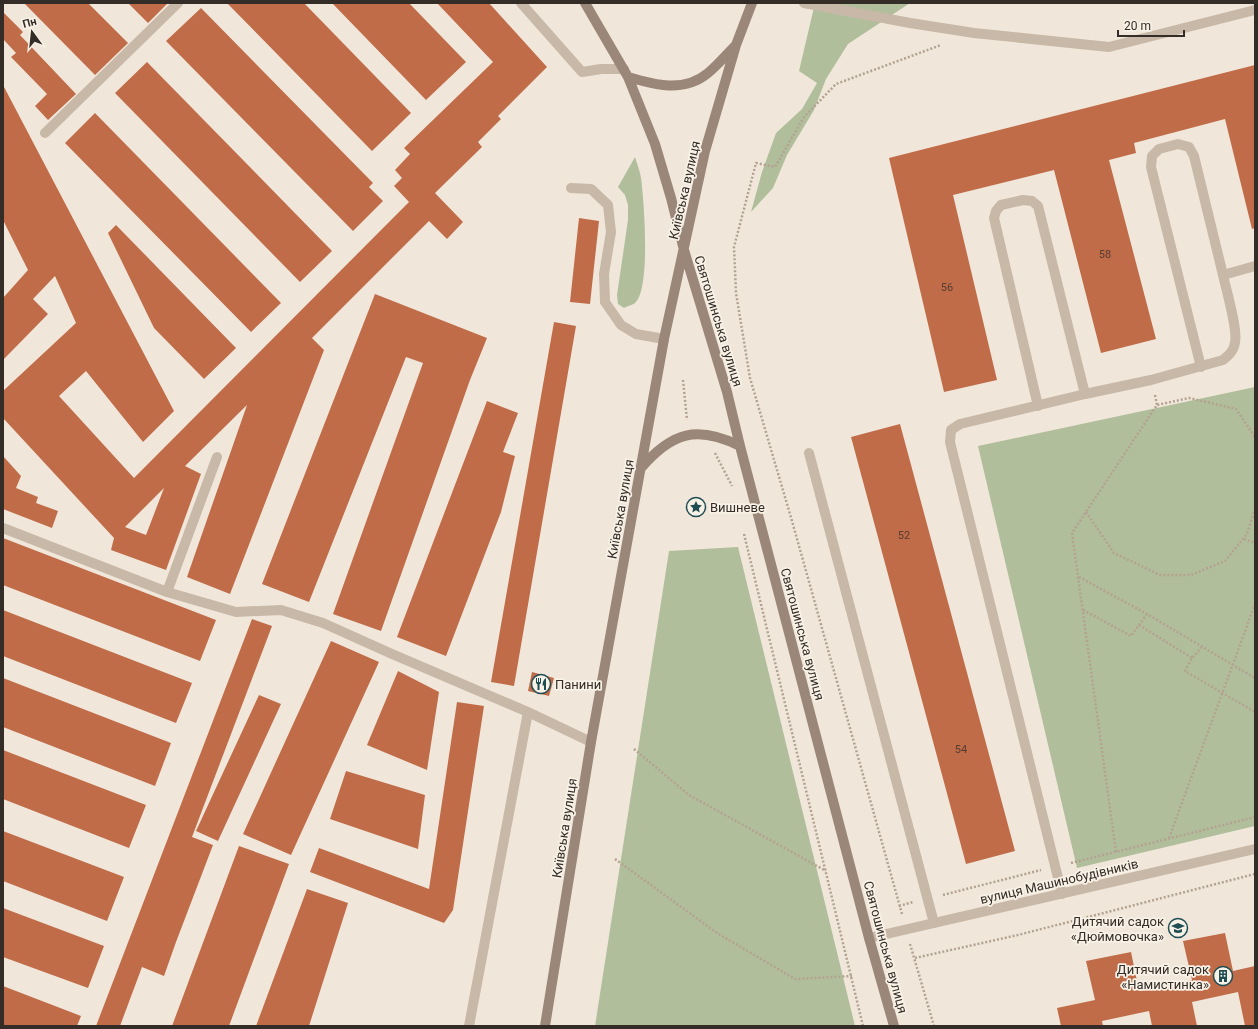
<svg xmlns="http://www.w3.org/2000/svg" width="1258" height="1029" font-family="Roboto,sans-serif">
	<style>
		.green { fill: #b1be9b }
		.building { fill: #c06c49; fill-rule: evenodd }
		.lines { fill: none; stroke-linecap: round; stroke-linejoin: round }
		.path { stroke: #b3a291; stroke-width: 2.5; stroke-dasharray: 2 2; stroke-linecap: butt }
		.lane { stroke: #c8b8a7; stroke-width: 10 }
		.street { stroke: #c8b8a7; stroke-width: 10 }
		.secondary { stroke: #9b8779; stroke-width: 10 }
		.labels { text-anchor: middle; stroke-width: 3.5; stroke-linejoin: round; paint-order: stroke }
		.number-label { font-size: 11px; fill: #573c30 }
		.street-label { font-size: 13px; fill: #342c27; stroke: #f8f1e6 }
		.poi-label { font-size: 13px; fill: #342c27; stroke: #f8f1e6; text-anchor: start }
	</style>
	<rect width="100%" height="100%" fill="#f0e7da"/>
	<!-- green -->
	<path class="green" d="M815 3H910L848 44 826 79 814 110 787 155 773 188 751 212 762 172 776 133 802 109 817 83 799 71Z
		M635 157C637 164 640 171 641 178 644 200 651 289 635 303 633 305 627 306 624 308L618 304 617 295 628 220V205L625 195 618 187Z
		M1255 387V826L1077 868 978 446Z
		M738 547 855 1026H595L669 551Z"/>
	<!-- building -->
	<path class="building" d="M24 3H88L128 43 95 75Z
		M128 3H168L148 23Z
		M227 3H304L411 113 372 151Z
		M332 3H409L466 62 426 100Z
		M437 3H489L547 67 498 116 501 119 478 142 482 147 435 193 463 222 447 239 429 221 312 338 324 350 230 594 187 577 247 405 185 466 201 474 166 570 111 550 114 538 3 418V391L76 323 55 276 33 299 48 314 3 360V298L28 270 3 220V85L174 411 143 442 86 371 59 396 134 478 409 202 394 186 402 178 395 170 410 154 404 148 493 62ZM164 488 146 535 125 527Z
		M201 8 373 183 369 187 383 201 353 231 166 41Z
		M3 12 23 32 20 35 76 94 48 120 35 106 47 94 11 57 16 53 3 39Z
		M147 62 332 251 300 282 115 93Z
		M1255 65V228L1252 229 1225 119 1134 143 1136 153 1109 160 1156 339 1101 353 1054 170 953 195 997 380 944 392 889 158Z
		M95 113 281 303 251 332 65 143Z
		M579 218 599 221 590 304 570 302Z
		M116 225 236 348 204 379 154 328 108 233Z
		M375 294 487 338 470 380 381 631 333 614 423 363 406 357 309 602 262 584Z
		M554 322 576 326 514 686 491 682Z
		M487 401 518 413 503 452 515 456 501 512 446 656 397 637Z
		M900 424 1015 851 966 864 851 437Z
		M3 456 21 476 16 488 38 497 36 503 58 511 52 528 3 509Z
		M3 538 216 620 200 661 3 585Z
		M3 610 192 683 176 723 3 656Z
		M252 619 272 626 192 837 213 845 176 942 164 976 142 967 120 1026H96Z
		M331 641 379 662 291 855 243 834Z
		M398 671 439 692 427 770 367 745Z
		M532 672 554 678 549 696 528 691Z
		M3 678 171 743 155 786 3 727Z
		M259 695 281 704 218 841 196 831Z
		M457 702 484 706 453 910 444 923 310 872 319 848 429 889Z
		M3 750 146 805 129 848 3 799Z
		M346 771 425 795 418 849 330 819Z
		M3 831 124 877 107 921 3 881Z
		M239 846 289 864 229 1026H172Z
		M307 889 348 903 309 1026H256Z
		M3 908 104 946 88 988 3 957Z
		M1225 933 1233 971 1255 966V1026H1245L1238 992 1192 1002 1197 1026H1152L1149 1011 1102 1021 1103 1026H1061L1057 1008 1095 1000 1086 961 1131 952 1139 991 1192 980 1183 941Z
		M3 986 81 1016 77 1026H3Z"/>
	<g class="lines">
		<!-- path -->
		<path class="path" d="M683 380 687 420
			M1155 395 1157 405
			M715 453 732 486
			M1086 512 1114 553 1160 575H1191L1225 561 1247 534 1255 509
			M744 534 863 1026
			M1244 539 1255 543
			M1079 577 1147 614 1255 678
			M1083 610 1131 636 1147 614
			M1139 625 1192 658
			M1202 647 1192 658 1185 671 1255 712
			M634 749 689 795 826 871
			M1169 838 1255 604
			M1116 852 1072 533 1157 405 1189 398 1236 409 1255 437
			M615 859 717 933 795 979 852 976
			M1071 863 1255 817
			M943 895 1041 870
			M899 906 913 902
			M902 914 792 521 750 378 736 293 734 247 756 163 775 167 804 117 836 84 941 45
			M910 944 934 1026
			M915 958 1018 935 1255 874"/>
		<!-- lane -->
		<path class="lane" d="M521 3 582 72 601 69H624
			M804 3 910 23 974 33 1109 47 1255 10
			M45 133 178 3
			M571 188 591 189 608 205 611 232 604 274 605 302 621 325 636 334 664 339
			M1201 367 1151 167 1152 156 1159 149 1178 144 1189 147 1194 156 1223 275
			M1038 406 994 218 996 211 1001 205 1023 200 1032 201 1038 206 1085 394
			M809 453 934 923
			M3 528 167 592 236 612 281 610 323 623 392 654 528 712 591 742
			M167 592 217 457
			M1062 894 950 442 951 430 960 424 1085 394 1151 380 1223 360C1229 355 1234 351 1235 342 1238 330 1226 289 1223 275L1255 266
			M469 1026 528 712"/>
		<!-- street -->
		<path class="street" d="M869 938 1255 849"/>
		<!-- secondary -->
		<path class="secondary" d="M585 3 628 77 655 144 671 198 684 250 727 392 740 446 869 938 894 1026
			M628 77C655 85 684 93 708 73 718 65 726 55 735 46
			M641 468C672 432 697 425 740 446
			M545 1026 591 742 664 339 705 151 736 45 752 3"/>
	</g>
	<!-- icons -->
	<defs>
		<g id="sight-ring" transform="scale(1)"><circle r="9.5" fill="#f8f1e6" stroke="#1f4d54" stroke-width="1.5"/><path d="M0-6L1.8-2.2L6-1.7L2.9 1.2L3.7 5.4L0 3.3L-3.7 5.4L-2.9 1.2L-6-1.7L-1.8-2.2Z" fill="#1f4d54"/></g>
		<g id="restaurant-ring" transform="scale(1)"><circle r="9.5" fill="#f8f1e6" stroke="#1f4d54" stroke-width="1.5"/><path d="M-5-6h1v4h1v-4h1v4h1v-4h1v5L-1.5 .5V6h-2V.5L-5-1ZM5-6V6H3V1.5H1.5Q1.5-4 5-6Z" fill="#1f4d54"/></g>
		<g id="school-ring" transform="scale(1)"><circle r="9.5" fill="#f8f1e6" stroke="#1f4d54" stroke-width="1.5"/><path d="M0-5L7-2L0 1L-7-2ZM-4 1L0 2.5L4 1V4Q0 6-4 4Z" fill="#1f4d54"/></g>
		<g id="building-ring" transform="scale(1)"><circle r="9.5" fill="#f8f1e6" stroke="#1f4d54" stroke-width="1.5"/><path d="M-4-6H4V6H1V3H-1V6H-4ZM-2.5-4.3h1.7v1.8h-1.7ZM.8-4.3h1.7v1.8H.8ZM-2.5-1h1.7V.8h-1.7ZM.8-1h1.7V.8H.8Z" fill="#1f4d54"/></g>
	</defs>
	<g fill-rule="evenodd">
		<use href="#sight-ring" x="696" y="507"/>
		<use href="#restaurant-ring" x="541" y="684"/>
		<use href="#school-ring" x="1178" y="928"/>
		<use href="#building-ring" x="1223" y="976"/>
	</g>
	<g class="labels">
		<!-- number labels -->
		<g class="number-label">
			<text x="1105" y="258">58</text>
			<text x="947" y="291">56</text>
			<text x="904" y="539">52</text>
			<text x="961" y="753">54</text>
		</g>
		<!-- street labels -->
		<g class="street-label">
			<text transform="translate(684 190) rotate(-77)" y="5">Київська вулиця</text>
			<text transform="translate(719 321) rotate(73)" y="5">Святошинська вулиця</text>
			<text transform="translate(620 509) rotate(-80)" y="5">Київська вулиця</text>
			<text transform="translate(803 634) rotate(75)" y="5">Святошинська вулиця</text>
			<text transform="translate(564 828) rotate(-81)" y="5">Київська вулиця</text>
			<text transform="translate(1059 881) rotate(-13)" y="5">вулиця Машинобудівників</text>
			<text transform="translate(886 947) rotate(75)" y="5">Святошинська вулиця</text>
		</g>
		<!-- poi labels -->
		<g class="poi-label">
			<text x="710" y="512">Вишневе</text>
			<text x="555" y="689">Панини</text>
			<text x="1164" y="926" text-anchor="end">Дитячий садок<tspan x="1164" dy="15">«Дюймовочка»</tspan></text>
			<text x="1209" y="974" text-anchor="end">Дитячий садок<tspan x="1209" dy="15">«Намистинка»</tspan></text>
		</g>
	</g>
	<!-- border -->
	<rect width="1258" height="1029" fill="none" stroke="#342c27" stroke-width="8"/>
	<!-- north arrow -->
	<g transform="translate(32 32) rotate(345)" stroke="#f8f1e6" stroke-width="3" paint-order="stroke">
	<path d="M0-3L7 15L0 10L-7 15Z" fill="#342c27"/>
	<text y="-6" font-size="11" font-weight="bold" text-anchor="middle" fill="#342c27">Пн</text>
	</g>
	<!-- scale -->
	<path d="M1118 30v6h66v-6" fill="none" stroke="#342c27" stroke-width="2"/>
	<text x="1124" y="30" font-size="12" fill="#342c27" stroke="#f8f1e6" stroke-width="3" paint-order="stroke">20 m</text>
</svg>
